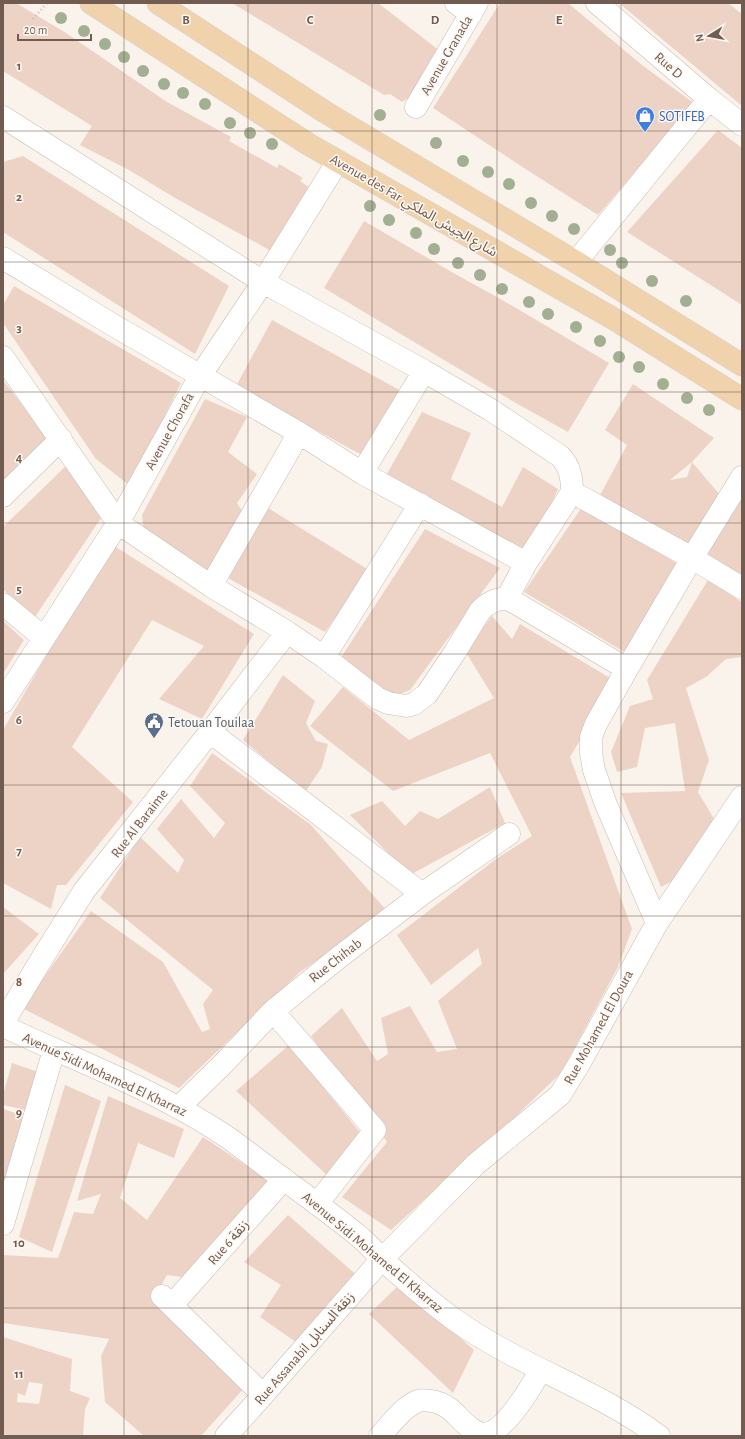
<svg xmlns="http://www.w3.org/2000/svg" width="745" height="1439" font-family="'Alegreya Sans','Noto Sans Arabic',sans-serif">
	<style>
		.building { fill: #ecd3c6; fill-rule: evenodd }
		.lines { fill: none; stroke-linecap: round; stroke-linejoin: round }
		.street-casing { stroke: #cbbbb2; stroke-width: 23 }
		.secondary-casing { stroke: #cdbbb0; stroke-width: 23 }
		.primary-casing { stroke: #d8d1ce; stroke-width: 23 }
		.path { stroke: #d1b6a9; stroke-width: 2.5; stroke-dasharray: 1 3; stroke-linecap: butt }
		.street { stroke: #fff; stroke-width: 22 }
		.secondary { stroke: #fff; stroke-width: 22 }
		.primary { stroke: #f0d3ac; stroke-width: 22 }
		.tree { fill: #a2af93 }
		.grid { fill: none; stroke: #725b51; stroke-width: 1; stroke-opacity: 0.55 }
		.labels { text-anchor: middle; stroke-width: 3; stroke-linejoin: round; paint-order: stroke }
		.street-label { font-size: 14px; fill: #725b51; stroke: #fdf8f1 }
		.shop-label { font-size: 14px; fill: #366cbe; stroke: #fdf8f1; text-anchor: start }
		.service-label { font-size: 14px; fill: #4e5e75; stroke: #fdf8f1; text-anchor: start }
		.grid-label { font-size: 13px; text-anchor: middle; font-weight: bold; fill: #725b51; stroke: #fdf8f1; stroke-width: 3; stroke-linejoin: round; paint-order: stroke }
	</style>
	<rect width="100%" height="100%" fill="#faf3eb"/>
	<!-- building -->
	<path class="building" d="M3 3H16L66 33 167 102 231 137 229 141 277 168 279 164 303 178 300 181 309 187 271 251 175 198 129 170 80 145 92 126 3 71Z
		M232 3H378L440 51 413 95 402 102 390 94 384 95Z
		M500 3H568L642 65 699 107 646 159 598 215 527 170 433 108Z
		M619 3H728L742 14V106Z
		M718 130 742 148V305L627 232Z
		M23 156 229 286 195 354 3 232V162Z
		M364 221 450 271 504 301 609 363 568 432 514 402 324 288Z
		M14 286 181 383 130 486 96 459 3 323V305Z
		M272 320 405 393 369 459 236 386Z
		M3 380 49 440 3 486Z
		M633 384 714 438 692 462 670 480 687 477 692 462 720 495 688 548 599 497 627 445 605 430Z
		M205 399 247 417 228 452 257 474 237 503 244 514 210 571 144 534 142 515Z
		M422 412 471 433 451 479 502 507 523 467 558 489 528 555 384 479Z
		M68 464 103 515 33 620 3 589V527Z
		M742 494V576L704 554Z
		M582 507 678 564 626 653 524 592Z
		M268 508 369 570 325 632 226 577Z
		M425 529 500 568 410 690 390 698 338 662Z
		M111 544 254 634 202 719 159 699 204 646 152 620 72 747 133 802 66 885H57L51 909 3 883V730Z
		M708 580 742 602V657L726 659 706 677 686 688 709 760 698 792 719 827 680 877 661 887 621 793 685 791 675 723 645 728 637 767 617 772 611 752 630 706 653 699 647 680Z
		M492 616 512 639 520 624 615 681 570 757 632 929 618 967 561 1073 516 1116 391 1230 342 1197 387 1142 311 1036 342 1008 377 1061 388 1054 381 1018 410 1006 437 1052 457 1049 438 1001 482 964 478 948 431 985 397 935 496 859 532 836 490 753 393 791 310 726 343 687 409 740 494 698 465 651Z
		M3 621 24 640 3 674Z
		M283 675 315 701 306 723 316 741 328 744 322 767 305 792 243 740Z
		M212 753 311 825 388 912 300 972 179 1088 22 1008 91 911 163 962 202 1032 210 1029 203 1004 213 990 100 898 140 837 178 873 184 860 157 829 181 799 214 838 225 823 190 786Z
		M490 787 505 823 410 875 350 815 382 801 405 826 420 811 438 819Z
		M3 907 39 934 3 974Z
		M289 1045 362 1135 328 1176 236 1091Z
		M12 1063 41 1073 29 1111 3 1105V1095Z
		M65 1085 101 1101 52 1252 19 1237Z
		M108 1096 184 1129 174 1158 138 1143 120 1198 147 1220 203 1137 271 1182 190 1278 167 1275 152 1301 245 1387 201 1436H144L105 1402 101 1356 109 1339 3 1323V1255L58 1258 74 1212 93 1214 101 1194 77 1201Z
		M3 1109 28 1117 3 1203Z
		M288 1215 360 1278 300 1345 260 1317 281 1285 244 1262Z
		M400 1284 474 1350 453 1393 369 1314Z
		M3 1337 72 1359 70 1391 90 1398 85 1409 83 1436H11L3 1434ZM29 1382 43 1384 39 1404 17 1402 18 1393 25 1396Z"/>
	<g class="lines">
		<!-- street casing -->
		<g class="street-casing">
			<path id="street" d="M456 3 471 14
				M597 3 709 99 742 125
				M416 107 477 3
				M3 117 263 282 424 371 491 410 560 456C570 466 572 478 572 492L526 563 507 598
				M3 258 113 325 299 433 362 473 526 563
				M576 262 709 99
				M3 357 118 523 211 586 287 632 324 657 377 698 388 703 406 706 414 704 427 694 455 652 480 611C487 603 496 599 507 598L627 669
				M362 473 424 371
				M572 492 692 558 742 588
				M3 496 61 439
				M211 586 299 433
				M3 604 44 638
				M324 657 420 504
				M3 702 118 523 200 376 263 282 338 161
				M210 732 307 805 422 894
				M657 923 605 802 594 770 591 753V737L596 724 627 669 692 558 742 477
				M273 1011 375 1130 317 1204
				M3 1023 41 960 84 891 210 732 287 632
				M179 1107 223 1064 273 1011 338 958 422 894 509 834
				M3 1224 54 1050
				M162 1296 263 1395
				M172 1305 284 1179
				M226 1436 263 1395 382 1259 476 1164 560 1095 579 1064 657 923 742 797
				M380 1436C391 1424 403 1407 418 1401 424 1399 431 1401 436 1402 454 1407 458 1420 472 1429 475 1431 479 1434 483 1434 504 1434 531 1387 541 1370"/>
		</g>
		<!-- secondary casing -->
		<g class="secondary-casing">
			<path id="secondary" d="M3 1026C79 1062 160 1091 230 1139 249 1153 267 1167 286 1181 312 1200 337 1218 361 1238 369 1245 376 1253 383 1260 406 1281 430 1302 455 1320 519 1366 596 1389 659 1436"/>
		</g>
		<!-- primary casing -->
		<g class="primary-casing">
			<path id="primary" d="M91 3 308 144 614 319 742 399
				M158 3 325 112 576 262 742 365"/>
		</g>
		<!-- path -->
		<path class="path" d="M33 19 47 3"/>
		<!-- street -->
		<use href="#street" class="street"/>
		<!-- secondary -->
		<use href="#secondary" class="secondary"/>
		<!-- primary -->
		<use href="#primary" class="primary"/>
	</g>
	<!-- trees -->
	<g class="tree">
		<circle cx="61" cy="18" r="6"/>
		<circle cx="84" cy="31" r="6"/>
		<circle cx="105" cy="44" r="6"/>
		<circle cx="124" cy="57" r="6"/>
		<circle cx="143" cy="71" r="6"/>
		<circle cx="164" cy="84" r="6"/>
		<circle cx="183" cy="93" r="6"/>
		<circle cx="205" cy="104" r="6"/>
		<circle cx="380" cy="115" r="6"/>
		<circle cx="230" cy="123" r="6"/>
		<circle cx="250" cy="133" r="6"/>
		<circle cx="436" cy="143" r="6"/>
		<circle cx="272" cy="144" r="6"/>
		<circle cx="463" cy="161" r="6"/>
		<circle cx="488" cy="172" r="6"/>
		<circle cx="509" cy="184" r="6"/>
		<circle cx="531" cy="203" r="6"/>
		<circle cx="370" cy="206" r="6"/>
		<circle cx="552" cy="216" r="6"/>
		<circle cx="389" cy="220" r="6"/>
		<circle cx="574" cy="229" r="6"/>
		<circle cx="416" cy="233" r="6"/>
		<circle cx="434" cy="249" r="6"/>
		<circle cx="610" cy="250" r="6"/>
		<circle cx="458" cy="263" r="6"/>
		<circle cx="622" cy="263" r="6"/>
		<circle cx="480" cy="275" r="6"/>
		<circle cx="652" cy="281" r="6"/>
		<circle cx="502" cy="289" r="6"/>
		<circle cx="686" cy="301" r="6"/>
		<circle cx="529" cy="302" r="6"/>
		<circle cx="548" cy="314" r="6"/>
		<circle cx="576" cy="327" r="6"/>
		<circle cx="600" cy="341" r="6"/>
		<circle cx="619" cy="357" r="6"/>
		<circle cx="639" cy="367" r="6"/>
		<circle cx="663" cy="384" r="6"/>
		<circle cx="687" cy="398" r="6"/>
		<circle cx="709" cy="410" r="6"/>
	</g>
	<!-- grid -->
	<path class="grid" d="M124 3V1436M248 3V1436M372 3V1436M497 3V1436M621 3V1436M3 131H742M3 262H742M3 392H742M3 523H742M3 654H742M3 785H742M3 916H742M3 1047H742M3 1177H742M3 1308H742"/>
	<!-- icons -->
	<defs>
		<g id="shop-pin" transform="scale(1)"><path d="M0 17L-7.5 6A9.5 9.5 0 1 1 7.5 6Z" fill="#3f7fe0" stroke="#fdf8f1"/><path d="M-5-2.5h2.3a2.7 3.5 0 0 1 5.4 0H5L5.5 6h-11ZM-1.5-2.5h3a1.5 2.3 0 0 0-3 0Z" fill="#fff"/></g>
		<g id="civic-pin" transform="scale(1)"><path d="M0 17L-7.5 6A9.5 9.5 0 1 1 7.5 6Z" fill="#5c6f8a" stroke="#fdf8f1"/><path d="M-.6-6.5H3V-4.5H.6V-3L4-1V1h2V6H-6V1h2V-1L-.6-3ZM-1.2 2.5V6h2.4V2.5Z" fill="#fff"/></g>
	</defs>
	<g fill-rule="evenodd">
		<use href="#shop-pin" x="645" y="116"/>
		<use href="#civic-pin" x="154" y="722"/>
	</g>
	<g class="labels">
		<!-- street labels -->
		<g class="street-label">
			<text transform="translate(446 55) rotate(-60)" y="5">Avenue Granada</text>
			<text transform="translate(669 65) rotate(41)" y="5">Rue D</text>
			<text transform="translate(414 205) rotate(30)" y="5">Avenue des Far شارع الجيش الملكي</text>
			<text transform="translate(169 431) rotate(-61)" y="5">Avenue Chorafa</text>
			<text transform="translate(139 823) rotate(-52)" y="5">Rue Al Baraime</text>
			<text transform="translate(335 960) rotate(-38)" y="5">Rue Chihab</text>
			<text transform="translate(598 1027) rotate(-61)" y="5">Rue Mohamed El Doura</text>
			<text transform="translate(105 1074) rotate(25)" y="5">Avenue Sidi Mohamed El Kharraz</text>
			<text transform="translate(228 1242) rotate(-49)" y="5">Rue 6 زنقة</text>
			<text transform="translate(373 1252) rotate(40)" y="5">Avenue Sidi Mohamed El Kharraz</text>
			<text transform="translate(304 1348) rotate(-49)" y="5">Rue Assanabil زنقة السنابل</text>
		</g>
		<!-- shop labels -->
		<g class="shop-label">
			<text x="659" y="121">SOTIFEB</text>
		</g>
		<!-- service labels -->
		<g class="service-label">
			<text x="168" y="727">Tetouan Touilaa</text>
		</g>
	</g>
	<g class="grid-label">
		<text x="186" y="24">B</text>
		<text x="310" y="24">C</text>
		<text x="435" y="24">D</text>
		<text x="559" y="24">E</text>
		<text x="19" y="70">1</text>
		<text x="19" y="201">2</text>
		<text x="19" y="332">3</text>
		<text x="19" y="462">4</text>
		<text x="19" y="593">5</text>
		<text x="19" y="724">6</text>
		<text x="19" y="855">7</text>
		<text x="19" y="986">8</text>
		<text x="19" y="1117">9</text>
		<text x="19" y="1247">10</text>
		<text x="19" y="1378">11</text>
	</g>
	<!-- border -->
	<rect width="745" height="1439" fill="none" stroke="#725b51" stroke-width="8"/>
	<!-- north arrow -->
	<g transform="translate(709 36) rotate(259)" stroke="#fdf8f1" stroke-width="3" paint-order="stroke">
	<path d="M0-3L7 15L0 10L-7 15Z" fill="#725b51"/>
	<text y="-6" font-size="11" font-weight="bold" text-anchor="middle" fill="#725b51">N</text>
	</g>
	<!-- scale -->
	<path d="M18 34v6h73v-6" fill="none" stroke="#725b51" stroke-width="2"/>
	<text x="24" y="34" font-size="12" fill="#725b51" stroke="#fdf8f1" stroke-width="3" paint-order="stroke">20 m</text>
</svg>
